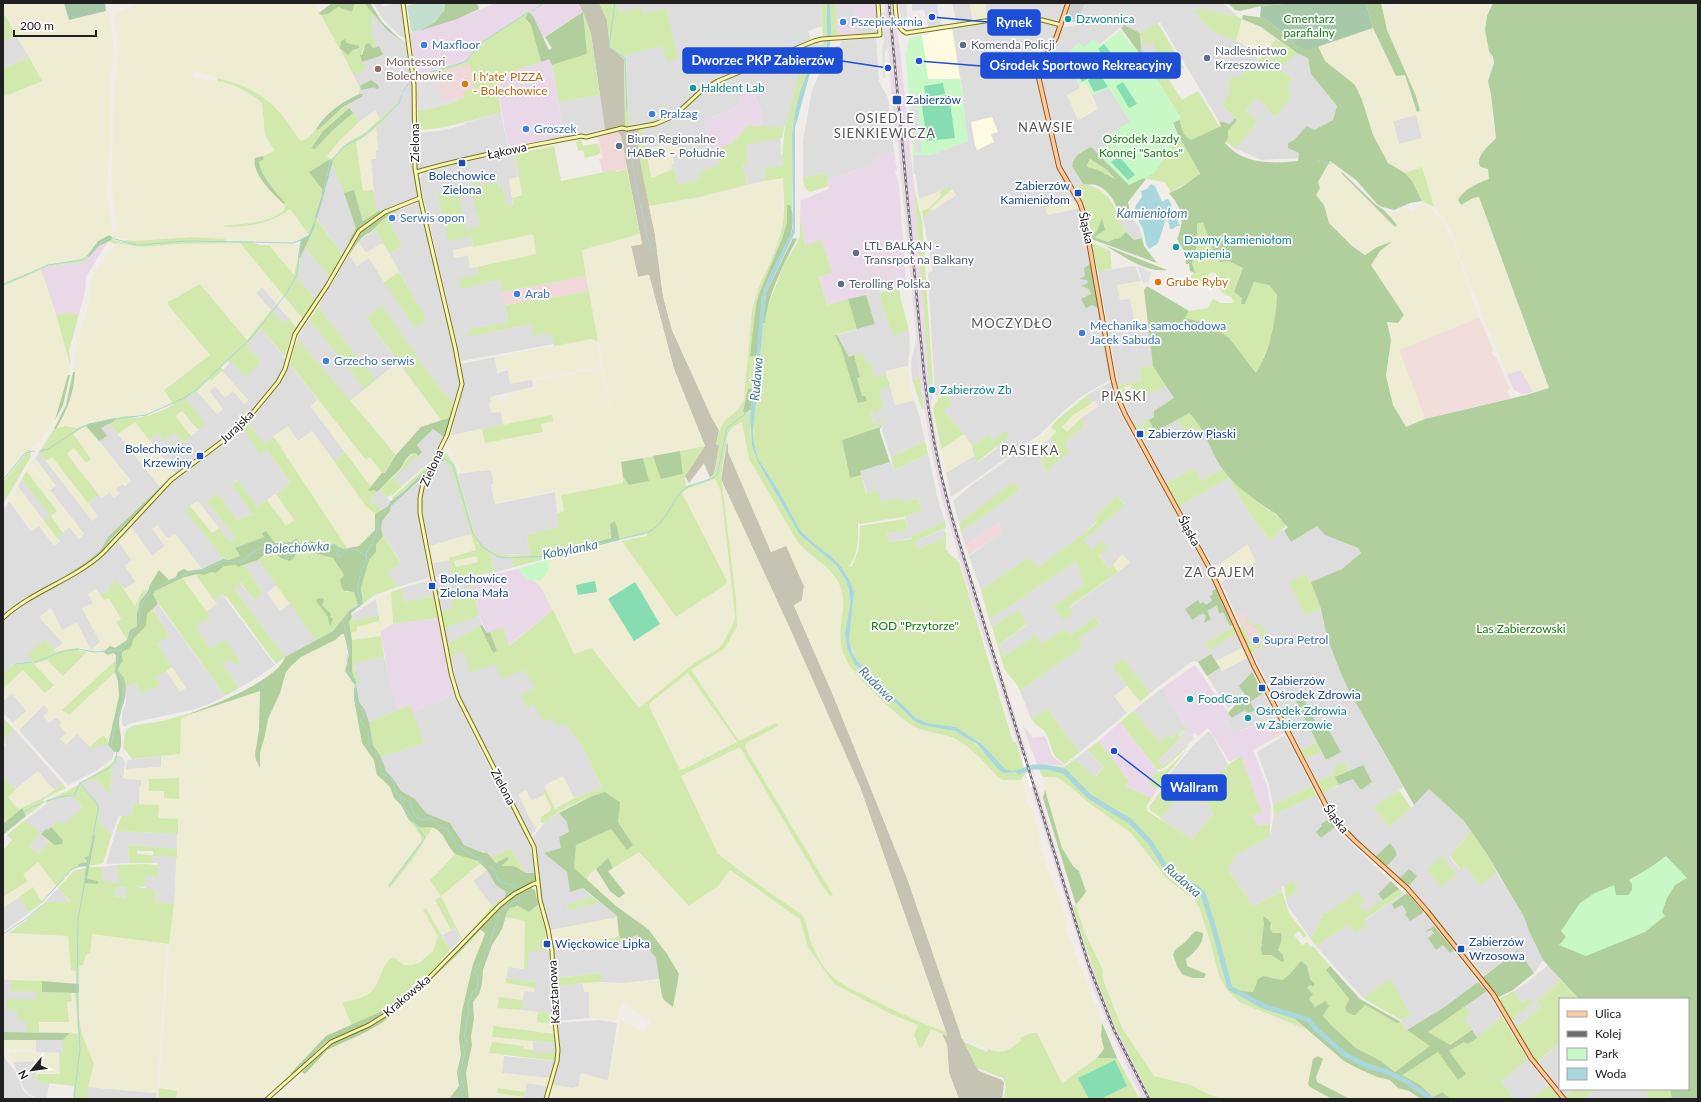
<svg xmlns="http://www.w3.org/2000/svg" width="1701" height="1102" font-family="Lato,sans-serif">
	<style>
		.residential { fill: #dedddd }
		.commercial { fill: #f0d7d9 }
		.industrial { fill: #e9d9e8 }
		.education { fill: #fefbe2 }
		.religious { fill: #cecece }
		.military { fill: #f1dedb }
		.construction { fill: #c5c3b2 }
		.farmland { fill: #eeedd3; fill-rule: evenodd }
		.grass { fill: #d2e9ae; fill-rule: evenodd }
		.forest { fill: #b1ce9d; fill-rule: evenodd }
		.wetland { fill: #c4decf }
		.cemetery { fill: #a8c9a9 }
		.park { fill: #c8f8c6 }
		.pitch { fill: #87ddb2 }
		.parking { fill: #e0e0e0 }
		.plaza { fill: #dbdce6 }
		.water { fill: #a8d7dd }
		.pier { fill: #fff }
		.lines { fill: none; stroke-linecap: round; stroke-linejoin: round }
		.stream { stroke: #a8d7dd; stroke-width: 1 }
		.river { stroke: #a8d7dd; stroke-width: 5 }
		.secondary-casing { stroke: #767508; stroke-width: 5 }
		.primary-casing { stroke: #985504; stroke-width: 5.5 }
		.secondary { stroke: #f8f4bd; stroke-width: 3 }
		.primary { stroke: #facaa2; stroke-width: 3.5 }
		.rail-casing { stroke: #6e6e6e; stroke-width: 2.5 }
		.rail { stroke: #fff; stroke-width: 1; stroke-dasharray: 3; stroke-linecap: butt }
		.culture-dot { fill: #0f9aa8; stroke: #fff; stroke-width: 1.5 }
		.shop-dot { fill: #3f7fe0; stroke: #fff; stroke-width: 1.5 }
		.service-dot { fill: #5c6f8a; stroke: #fff; stroke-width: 1.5 }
		.education-dot { fill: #8d6e63; stroke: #fff; stroke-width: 1.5 }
		.food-dot { fill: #e8710a; stroke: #fff; stroke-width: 1.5 }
		.transit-dot { fill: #1a4fb4; stroke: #fff; stroke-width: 1.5 }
		.labels { text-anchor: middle; stroke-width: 3.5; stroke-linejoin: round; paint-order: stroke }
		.culture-label { font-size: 12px; fill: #0d838f; stroke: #fff; text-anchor: start }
		.park-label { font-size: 12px; fill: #127e0e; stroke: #fff }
		.shop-label { font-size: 12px; fill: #366cbe; stroke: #fff; text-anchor: start }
		.service-label { font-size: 12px; fill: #4e5e75; stroke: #fff; text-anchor: start }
		.education-label { font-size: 12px; fill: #785e54; stroke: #fff; text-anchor: start }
		.food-label { font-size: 12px; fill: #c56008; stroke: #fff; text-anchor: start }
		.transit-label { font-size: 12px; fill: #164399; stroke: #fff; text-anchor: start }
		.street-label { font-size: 12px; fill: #202020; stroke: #fff }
		.neighbourhood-label { font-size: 13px; letter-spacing: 1px; fill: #535353; stroke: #fff }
		.water-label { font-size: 13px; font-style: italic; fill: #457796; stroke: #fff }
		.leader { fill: none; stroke: #1d4ed8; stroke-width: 1.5 }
		.callout-dot { fill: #1d4ed8; stroke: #fff; stroke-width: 1.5 }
		.callout { fill: #1d4ed8; stroke: #1d4ed8; stroke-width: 1.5 }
		.callout-label { font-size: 13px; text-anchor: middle; font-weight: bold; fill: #fff }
	</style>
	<rect width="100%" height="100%" fill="#f0ece7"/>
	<!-- residential -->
	<path class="residential" d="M373 3H382V6L401 3 406 39 399 35 384 20Z
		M617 3H821L822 26 808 31 812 43 818 42 819 45 794 92 786 127H761L762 115 751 83 735 89 740 106 704 120 710 152 718 149 721 164 700 172 701 179 679 184 674 169 672 170 671 164 677 142 646 149 640 123 629 126 626 55 662 45 670 31 666 9 643 14 621 12 616 5Z
		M952 3H970L972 19 957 23Z
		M985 3H1065L1059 24 1042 19 987 17Z
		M1085 3H1223L1237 16 1195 8 1204 24 1219 34 1243 44 1259 60 1240 77 1227 79 1229 93 1227 100 1222 105 1235 118 1230 124 1219 121 1160 22 1140 33 1123 25 1099 45 1084 48 1078 43 1068 55 1080 88 1078 120 1098 109 1092 95 1109 88 1130 122 1112 133 1115 139 1097 153 1091 147 1080 152 1074 159 1072 166 1083 184 1074 188 1064 173 1059 160 1041 82V71L1045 60 1062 27 1074 26 1081 23 1079 19Z
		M855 6V17L876 16 877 31 875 33 855 34V17L835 18V7Z
		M374 14 387 30 408 44 413 94 414 169 418 196 413 200 387 209 378 214 375 206 371 158 376 159V151H378L376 126 382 122 374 111 359 122 347 105 363 96 362 94H359V88L349 66 383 55 379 46 376 47 371 34V21L373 15 375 16Z
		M1000 20 1033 21 1058 26 1052 40 1038 64 1036 76 1057 168 1076 201 1045 207 1048 215 1079 208 1084 228 1111 379 1081 397 1066 409 1039 435 951 497 946 473 974 456 977 463 997 448 987 436 972 446 953 421 943 410 945 393 954 386 952 385 937 396 935 395 928 273 933 271 923 217 956 195 951 187 919 199 916 175 914 174 913 155H931L967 141 962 88 952 28Z
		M16 36 29 57 3 69V42Z
		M876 38 879 81 888 98 894 152 875 158 876 163 827 180V173L803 177V140L812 90 821 70 836 46H840L841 41Z
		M1139 39H1141L1143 45 1153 41 1160 60 1148 65 1142 57Z
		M1297 53 1308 58 1311 74 1337 106 1333 120 1313 130 1307 127 1294 140 1288 143V148L1299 152 1298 158 1262 160 1236 149 1257 122 1246 110 1257 97 1275 117 1291 98 1288 87 1292 78 1279 69 1280 67Z
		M600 95 605 129 563 138 559 102Z
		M501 113 508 149 417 169V133L439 131 465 125 464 123Z
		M1416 115 1422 138 1399 144 1393 121Z
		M780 138 781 155 782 156 783 165 764 168 765 181 747 185 743 164 748 162 745 145Z
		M515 153 519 177 509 180 513 204 506 206 503 186 497 187 477 216 479 215 482 226 466 229 438 194 471 236 473 247 453 250 455 258 468 255 470 268 477 267 479 275 461 289 500 280 505 305 508 322 469 329 466 337 531 324 551 333 554 344 461 361 419 178 424 173 464 162Z
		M333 161 357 230 343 255 317 219Z
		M417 202 419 203 458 368 460 385 453 404 427 371 382 306 366 318 398 362 376 380 318 307 349 255 357 266 369 258 415 328 426 320 389 253 402 247 387 216Z
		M1131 217 1139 227 1142 238 1134 240 1126 232 1121 221Z
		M375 229 383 243 365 253 358 242Z
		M305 247 329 277 315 299 298 278 300 258Z
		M1135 266 1141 281 1117 286 1130 298 1137 332 1149 330 1153 366 1139 368 1141 381 1118 385 1098 271Z
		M262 287 289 319 283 324 256 293Z
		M879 291 888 322 893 335 909 330 910 347 908 366 886 371V374L874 378 871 362 867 363 849 357 837 335 875 324 866 295Z
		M309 320 365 389 350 401 297 338Z
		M261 328 318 400 311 406 345 452 334 461 312 431 298 441 274 436V437L264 445 247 422 260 453 267 450 291 483 257 507 237 480 232 484 254 514 250 516 249 515 237 520 217 493 207 501 236 539 230 542 198 501 186 510 223 559 202 569 175 534 167 538 153 529 165 546 152 556 146 548 125 566 136 582 124 589 118 581 110 589 100 595 96 589 93 603 100 642 91 650 76 623 62 630 50 608 40 617 63 643 54 650 44 639 33 661 14 664 3 674V511L9 501 31 531 39 526 60 541 57 538 69 527 84 534 50 490 55 485 35 458 39 452 82 507 98 516 88 503 99 495 102 498 109 492 114 498 116 489 122 484 125 486 131 481 99 441 106 436 101 428 109 423 159 486 176 474 149 440 158 433H174L183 443 205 424 185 400 197 391 217 414 223 409 209 391 215 386 233 391 244 404 248 400 222 371 231 362H261L247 345Z
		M916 339 920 378 912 379 911 363Z
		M495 357 497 373 508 370 510 384 532 379 533 387 490 397 501 412 503 425 451 435 463 388 464 380 461 364Z
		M1111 382 1119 411 1210 575 1233 627 1205 643 1209 649 1236 634 1243 648 1216 661 1211 654 1198 662 1194 661 1191 662 1150 693 1123 658 1112 667 1127 686 1114 696 1127 713 1080 752 1047 709 1031 719 1020 691 1083 646 1078 639 1100 623 1095 617 1070 635 1065 628 1042 644 1035 635 1004 656 999 645 1027 625 1019 609 992 627 989 620 1076 561 1084 584 1054 607 1072 614 1069 608 1125 567 1129 562 1122 555 1113 565 1108 568 1099 554 1107 547 1103 541 1091 550 1084 540 1125 504 1117 495 1094 518 1097 521 1081 536 1038 567 1029 557 981 590 969 556 1002 532 999 522 965 545 961 532 1020 490 1014 482 959 523 953 501 973 484 1033 442 1037 449 1050 438 1057 446 1041 459 1045 472 1064 444 1085 425 1081 418 1098 406 1095 401 1092 403 1087 395Z
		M890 386 895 405 914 400 920 418 925 441 891 457 882 430 883 427 882 424H874L870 412 883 408 879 390Z
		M1167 386 1176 401 1189 413 1191 442 1206 434 1223 469 1201 481 1195 468 1166 483 1143 439 1155 432 1149 420 1136 427 1123 403Z
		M433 429 444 437 433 459 402 486 393 478 422 452 417 445Z
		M928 454 939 504 945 521 911 536 912 538 889 542 887 533 908 530 905 517 922 511 918 498 903 502 901 498 881 503 867 494 860 471 891 462 894 471Z
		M444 461 450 466 453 470 471 534 430 546 424 520 422 502 425 484 431 472 440 462Z
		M491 469 494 484 491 485 495 504 555 492 559 527 527 535 530 555 498 554 486 548 479 542 475 535 458 474Z
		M423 478 418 496 417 511 429 576 428 578 397 587 388 572 401 562 383 536 381 529 382 521 390 511 391 506 396 500Z
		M1228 478 1252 517 1270 541 1282 529 1291 542 1318 525 1325 535 1358 548 1361 553 1342 569 1311 582 1306 574 1305 615 1321 609 1327 637 1349 691 1403 787 1374 807 1389 827 1414 805 1429 789 1464 821 1471 831 1449 857 1460 870 1464 866 1480 885 1497 873 1524 917 1529 931 1543 960 1534 973 1518 950 1484 976 1425 905 1387 866 1397 855 1395 849 1390 843 1375 857 1344 826 1333 813 1323 793 1353 779 1363 765 1349 771 1345 762 1334 774 1317 781 1306 759 1322 752 1326 760 1341 752 1327 727 1313 734 1317 742 1301 750 1252 652 1269 642 1252 626 1245 614 1237 617 1221 582 1255 562 1247 545 1214 568 1179 506Z
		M22 479 51 516 44 521 18 487Z
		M379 490 391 501 387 507 382 510 370 500Z
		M945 529 943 539 918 549 915 541Z
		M490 554 498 557 512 558 514 567 494 573Z
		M258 560 277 585 267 593 280 611 290 603 316 640 285 657 234 588 240 583 254 600 263 593 245 565Z
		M450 560 453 577H436L433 563Z
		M467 579 470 589 453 609 441 612 435 580Z
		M431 580 433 596 404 602 402 588Z
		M222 594 275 665 257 678 239 688 222 664 230 659 241 662 224 640 211 649 195 627 209 616 206 612 216 604 214 600Z
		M376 599 379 616 353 620 352 615Z
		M158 604 225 696 212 703 191 710 131 723 124 727 122 723V714L126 703 125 687 135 683 141 694 160 685 156 677 166 670 180 692 157 643 169 636 153 609Z
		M479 616 482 625 448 644 444 628Z
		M464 651 495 664 524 670 536 688 527 707 533 705 552 718 565 724 581 744 602 788 574 798 563 776 544 792V795L531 801 519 794 532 822 537 828 531 836 467 713 460 695 450 656Z
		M384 657 398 710 369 722 365 710 359 702 354 663Z
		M1247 658 1257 679 1228 708 1207 676 1220 668 1222 671Z
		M1258 683 1277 717 1233 733 1226 716Z
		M1162 688 1185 726 1172 738 1168 734 1161 744 1133 711Z
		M12 693 26 711 13 723 3 713V701Z
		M454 695 494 777 523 828 533 856 536 873H526L510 848 491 858 487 853H483L464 845 461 842 455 829 448 822 426 813 415 799 401 791 394 780 386 771 381 757 424 743 411 713Z
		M44 705 49 711V723L56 717 62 723 66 733 65 744 77 734 98 745H108L114 752 112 759 96 771 68 785 19 730Z
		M14 729 63 784 54 790 38 771 16 789 4 779 3 780V748L6 746 3 740Z
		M1209 731 1214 738 1228 765 1205 800 1213 814 1192 839 1160 819 1183 790 1168 776 1193 746Z
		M1285 735 1312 786 1273 805 1269 785 1257 752Z
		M1087 750 1104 767 1094 777 1075 759Z
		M119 756 122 757 125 762 123 778 141 779V787H139V805L133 804 131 816H119L112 834 99 822V805L81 784 95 779 110 795 112 767Z
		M161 756V767L126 769 127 760Z
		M1316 795 1329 819 1339 832 1399 889 1365 913 1359 904 1358 892 1327 913 1323 912 1316 930 1310 938 1288 906 1286 899 1298 891 1293 882 1282 887V891L1253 906 1228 870 1235 856 1270 836 1274 815Z
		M73 797 82 807 64 826 48 830 41 834 49 842 38 854 29 846 39 833 25 820 54 799Z
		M559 813 567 822 569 832 561 848 544 853 567 872 570 892 583 888 590 895 585 899 567 904 568 910 600 903 618 917 551 930 541 897 537 852 532 838 547 820Z
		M116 831 178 834 177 849 128 845 129 863 107 864 106 863Z
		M152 855 177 857 174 904 155 902 156 891 145 889 146 876 158 877V863H152Z
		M117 865 120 883 103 882 101 867Z
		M487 870 496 884 506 892 505 897 492 906 473 881Z
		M116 887 126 888V898L115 896Z
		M58 888 71 903 45 902Z
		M1404 893 1429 919 1478 982 1446 1006 1407 1030 1401 1022V1020L1411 1014 1390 980 1363 998 1316 946 1349 924 1355 933 1364 921Z
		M19 897 29 913 3 932V908Z
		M455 928 460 940 450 950 442 935Z
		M637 935 656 958 660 979 624 983 601 982 600 973 555 978 553 946 570 943 571 949 615 944Z
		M547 950 549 953 552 1014 521 1010 524 991 536 982 506 978 507 967 528 969V951Z
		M1548 965 1561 980 1537 1001 1541 1007 1515 1028 1511 1021 1533 1003H1523L1514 991 1528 982Z
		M3 979 11 980V991L36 992V999H7L26 1021V1032H3Z
		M583 983 584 992H589V1018L557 1021 555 987Z
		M1487 991 1502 1017 1477 1038 1464 1020 1470 1013 1465 1006Z
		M600 1020 617 1023 608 1081 581 1073 578 1087 572 1088 553 1085 559 1060 560 1049 557 1023Z
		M36 1039 63 1040V1053L36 1052Z
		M533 1041 555 1043 556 1053H533Z
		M1560 1043V1089H1575L1565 1097 1539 1061Z
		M3 1053 6 1060 15 1071 24 1092 34 1099H3Z
		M504 1056 555 1061 550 1078 502 1073Z
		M1528 1060 1546 1083 1547 1087 1531 1099H1513L1501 1081Z
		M35 1061 37 1082 49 1083 47 1099H39L29 1094 24 1088 13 1062Z
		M526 1083 547 1086 544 1099H524Z
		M88 1087 157 1093 156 1099H88Z
		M1596 1089H1645L1651 1098 1584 1099Z"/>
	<!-- commercial -->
	<path class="commercial" d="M469 63 475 89 465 98 423 110H418L416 81 428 75Z
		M618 132 621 136 627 169 603 173 599 159 603 158 598 137Z
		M586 276 589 291 505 305 502 292Z
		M999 522 1002 532 969 555 965 545Z
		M1245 613 1252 626 1260 623 1270 642 1252 652 1237 617Z
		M1277 717 1285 732 1273 739 1264 723Z"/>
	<!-- industrial -->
	<path class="industrial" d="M496 3H577L583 12 542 38 533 16 528 11 465 62 430 71 416 79 410 33 457 19Z
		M835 3H876V16L855 17V34L837 35 835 18 855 17V7H835Z
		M885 3H893L901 58 914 187 929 384 933 383 934 393H932L933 399 930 401 943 480 992 646 1026 750 1087 953 1116 1028 1151 1099H1143L1141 1096 1111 1031 1092 985 997 677 968 588 941 495 928 433 920 378 898 143 895 140Z
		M549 59 552 65 559 102 563 138 508 149 496 77Z
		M750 82 762 115 761 127 747 126 732 143 710 153 704 120 740 106 735 89Z
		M894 152 897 170 895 172 899 185 906 284 827 305 819 277 832 273 805 245 800 218 801 199 807 198 829 189 827 180 876 163 874 158Z
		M108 241 86 277 85 292 79 314 66 313 56 315 41 270 50 266 84 262 99 246Z
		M1521 370 1533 392 1522 394 1514 390 1507 374Z
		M518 569 527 580H534L542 589 553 610 508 646 487 633 479 616 470 579Z
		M438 618 454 695 411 713 410 705 398 710 389 678 380 631 393 624Z
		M1195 665 1229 714 1226 716 1233 733 1264 723 1273 739 1253 750 1267 786 1271 807 1270 824 1258 826 1252 816 1261 813 1241 756 1230 762 1208 728 1198 736 1195 733 1189 737 1184 730 1186 728 1162 688Z
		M1120 722 1158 772 1148 780 1154 788H1158L1152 798 1125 786 1129 781 1099 741Z
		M1022 724 1033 738 1045 736 1052 756 1065 766 1037 764Z"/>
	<!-- education -->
	<path class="education" d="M952 28 960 79H928L922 36 928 35V33Z
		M992 117 998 132 991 134 994 142 977 150 975 145 971 122Z"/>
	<!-- religious -->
	<path class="religious" d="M1071 3H1085L1079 19 1075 22 1066 20Z"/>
	<!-- military -->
	<path class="military" d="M1479 317 1493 350 1492 353 1493 355 1496 357 1510 389 1507 390 1511 398 1425 419 1399 350Z"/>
	<!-- construction -->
	<path class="construction" d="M578 3H599L607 20 610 47 624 59 625 125 639 128 645 185 655 235 663 296 672 330 712 418 719 430 716 444 719 446 714 474 710 478 704 463 689 483 685 476 705 446 674 369 649 275 638 277 631 246 642 244 621 136 618 132 605 129 591 34 583 12Z
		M727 442 771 552 786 545 804 586 802 600 794 606 833 695 907 878 964 1042 979 1071 1002 1080 1004 1083 1002 1099H959L949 1073 947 1045 942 1034 947 1036 946 1032 860 787 791 631 721 480Z"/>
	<!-- farmland -->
	<path class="farmland" d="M3 3H65L69 21 108 11 112 31 114 53 109 86 110 126 107 195 112 224V232L98 241 83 259 48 265 3 283V97L42 80 5 15 3 16Z
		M141 3H315L347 62 360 88 359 92 346 100 322 120 309 137 302 141 299 139 283 115 264 97 232 82 193 71V77L225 82 251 94 262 103 265 135 275 152 255 158 254 161 261 178 284 204 286 209 280 214 268 219 224 227 259 224 277 218 289 209 309 235 295 241 287 242 225 241V239L193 237 136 241 115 237 117 226 112 192 113 107 118 52 114 14Z
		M970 3H985L987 17 972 19Z
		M1406 3H1493L1487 16 1488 45 1494 63 1488 81 1491 94 1496 138 1479 157V163L1488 169 1490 179 1478 183 1461 205 1473 198 1479 197 1549 388 1533 392 1521 370 1507 374 1469 282 1450 228 1434 207 1422 168 1405 173 1388 163 1373 135 1362 100 1339 72 1325 61 1318 46 1373 28 1396 76 1405 74 1417 111H1420L1416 96 1387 30 1382 10ZM1416 115 1422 138 1399 144 1393 121Z
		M1242 19 1261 27 1276 39 1259 60 1243 44 1236 41Z
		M1085 81 1098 109 1078 120 1067 95 1080 88 1079 85Z
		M375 110 380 120 366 132 348 142 331 160 327 156 352 128Z
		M376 126 378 151H376V159H371L373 190 364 191 356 142 368 135Z
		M677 142 680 154 673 156 674 163 671 164 672 170 651 179 646 149Z
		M1329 163 1342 172 1341 174 1373 206 1397 225 1388 215 1406 208 1412 212 1420 206V204H1425L1441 220 1453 242 1479 317 1399 350 1425 419 1406 428 1393 406 1386 376 1391 340 1387 321 1403 315 1371 265 1380 251 1393 241 1377 247 1365 255 1352 246 1329 223 1324 205 1316 195 1320 188 1318 182Z
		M519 177 522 196 512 198 509 179Z
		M783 178V220L776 250 754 298 752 310 744 399 739 410 727 420 719 430 712 418 672 330 663 296 655 235 649 206 700 197 765 181Z
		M952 189 956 195 932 211 930 209Z
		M940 191 941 196 929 208 922 211 919 199Z
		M1076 201 1079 208 1047 215 1045 207Z
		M533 234 536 254 470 268 468 255 454 258 453 250Z
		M640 234 642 244 631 246 638 277 649 275 674 369 705 446 621 462 623 483 561 495 564 512 559 513 555 492 495 504 491 485 494 484 491 470 462 473 451 449 446 445 451 435 482 429 485 443 543 432 541 424 552 415 503 425 501 412 491 413 489 403H491L490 397 497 395 499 402 509 400 507 393 536 388V381L599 369H602L614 428 582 250Z
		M358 241 366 253 383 243 399 272 384 282 369 258 357 266 349 255Z
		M272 242 281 243 284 246 286 244H299L294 276 269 245Z
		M116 243 141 247 179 244 240 243 303 319 297 328 262 287 256 293 271 310 247 340 200 284 168 306 210 355 164 389 173 404 147 415 124 416 77 428 71 426 57 427 71 399 75 380V351L89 302 92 276Z
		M41 270 67 347 70 368 60 406 54 420 37 444 26 451 3 478V286Z
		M1141 281 1144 290 1149 330 1137 332 1130 299 1120 300 1117 285Z
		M592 339 597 342 601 366 510 384 508 369 497 371 495 357 510 355 521 352Z
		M398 362 441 420 421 427 396 455 350 401Z
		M908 366 909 384 914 400 895 405 886 371Z
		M222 371 248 400 244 404 233 391 225 398 215 386 209 391 223 409 217 414 197 391Z
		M1131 385 1135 399 1128 401 1124 386Z
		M318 400 365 460 370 457 382 473 371 487 310 406Z
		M1095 400 1099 406 1081 418 1067 432 1062 427 1073 415Z
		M182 411 198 430 191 436 175 416Z
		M135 422 176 474 159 486 118 434Z
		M742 422 749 459 773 501 797 541 801 546 831 571 841 588 843 598 841 645 844 654 854 671 907 721 922 730 949 737 963 743 972 750 1003 780H1021L1028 798 1025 800 1026 803 1031 807 1040 837 1039 845 1062 907 1066 929 1103 1026 1101 1036 1104 1049 1100 1055 1062 1084 1020 1038 1022 1041 1008 1050 998 1052 962 1039 907 878 833 695 794 605 802 600 804 586 786 546 771 552 728 452V445L727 442 729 431Z
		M86 426 131 481 125 486 122 484 116 489 120 494 114 498 109 492 102 498 67 453 74 448 86 463 91 459 72 434Z
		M288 426 298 441 312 431 365 505 375 514V530L359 546 347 548 274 437 273 436Z
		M1051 427 1056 432 1037 450 1033 442Z
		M964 434 972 446 974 456 946 473 941 449Z
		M52 457 98 516 92 521 46 461Z
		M35 458 56 486 51 489 31 463Z
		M30 464 84 534 79 539 69 527 63 532 51 516 57 511 26 471Z
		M715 479 721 492 723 508 735 617 734 622 723 643 718 649 694 663 639 709 592 648 574 655 542 589 534 580 540 581 549 560H547L622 541 676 617 725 585 726 581 682 493 687 489 711 481Z
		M721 479 791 631 860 787 946 1032 901 1015 850 990 833 977 823 964 815 952 801 914 767 891 718 854 681 776 740 747 780 812 833 895 745 748 746 743 777 726 776 723 740 741 691 670 721 651 737 626 724 496Z
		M18 487 60 541 54 546 39 526 33 531 10 500Z
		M276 494 294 520 286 526 267 500Z
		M197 501 219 528 212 534 190 506Z
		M157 525 167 538 175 534 202 569 188 571 169 580 160 570 149 588 142 592 135 607 124 589 136 582 125 566 132 561 118 541 132 528 152 556 165 546 152 529Z
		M471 534 476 550 450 558V560L433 563 430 546Z
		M1248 545 1256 562 1221 582 1214 568Z
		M1122 554 1130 562 1118 572 1113 565Z
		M477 556 479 562 456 567 454 561Z
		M195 574 217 604 206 612 182 578Z
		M277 585 290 603 280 611 267 593Z
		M96 589 104 600 109 598 121 619 116 622 127 640 115 649 110 646 103 651H91L79 648 69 649 56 653 54 650 63 643 39 617 51 608 62 630 77 623 91 650 100 642 82 608 93 603 88 594Z
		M391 592 393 624 380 631 381 636 352 640 351 633 357 631V627L379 621 376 599Z
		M342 634H345L348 648 345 671 354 684V695L364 746 374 760 377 775 383 780 390 787 394 798 401 805 404 813 416 829 422 839 388 885 397 879 413 859 432 828H437L455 854 445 865 430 880 441 896 481 863 487 870 473 881 492 906 463 941 441 896 436 900 451 930 442 935 426 908 424 910 438 936 437 937 436 945 433 951 426 959 412 965H404L392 957 387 961 378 985 371 993 366 996 342 1003 352 1025 326 1036 291 1073 261 1099H176V1091L159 1088 169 944 174 905 178 819 158 818V805H139V787H141V780L125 779 126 769 161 767V756L180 754 181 719 184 716 260 691 259 730 255 754 260 768V753L265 735 268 719 280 693 286 672 291 666 301 657 335 640ZM149 779 179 799 164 791H149Z
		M1243 648 1247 658 1222 671 1216 661Z
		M87 652H103L108 655 113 653 116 655 115 661 62 710 69 715 115 672 118 681 119 696 108 740 103 735 90 747 77 734 66 745 60 739 66 733 59 725 62 722 56 717 49 723 43 716 49 711 44 705 19 730 13 723 26 711 12 693 3 701V689L23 670 54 685 34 664 47 660 63 676Z
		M172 667 186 688 180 692 166 670Z
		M688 672 737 742 682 770H680L649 706 651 703Z
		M1127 686 1140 702 1127 713 1114 696Z
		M38 771 54 790 19 810 8 797Z
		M563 776 574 798 554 809 546 790 545 785Z
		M1043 777H1056L1071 787 1089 803 1131 833 1157 869 1194 899 1199 907 1210 941 1219 976 1257 1010 1306 1029 1344 1061 1377 1077 1390 1080 1398 1088 1409 1091 1421 1099H1223L1208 1094 1191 1085 1154 1076 1122 1028 1102 977 1103 970 1084 931 1076 905 1086 891 1079 871 1073 866 1062 848 1045 790Z
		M526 790 532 801 544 795 551 806V810L537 828 532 822 518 794Z
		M639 851 689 906 707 893 718 887 730 870 751 886 794 914 802 922 808 947 831 980 891 1014 918 1025 922 1048 931 1029 942 1034 947 1045 949 1073 959 1099H549L553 1085 572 1088 578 1087 581 1073 608 1081 610 1071H611L620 1020 643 1032 651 1021 622 1002 617 1020 589 1018V992H584L583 983H624L660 979 664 1000 673 1006 679 974 667 954 648 929 616 906 587 880 596 869 610 891 611 876 608 871Z
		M38 862 57 887 42 902 33 888 3 908V897L28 881 23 875Z
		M506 917 525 921 524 969 508 967 506 983 535 988 534 992 524 991 523 1000 499 997 498 1008 538 1012 537 1022 553 1024 554 1034 494 1026 492 1037 533 1041V1050L523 1049V1047L489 1053 504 1056 502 1073 550 1078 547 1086 527 1083 525 1092 498 1088 497 1093 524 1097V1099H469L466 1073 472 1045 471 1036 474 1019 473 1002 479 994 483 982V973L492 945 505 922Z
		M618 917 619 936 614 938 553 946 551 930Z
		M480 930 483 931 485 934 469 983 462 1011 459 1038 461 1055 458 1061 457 1077 459 1086 449 1099H273L305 1074 327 1050 364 1033 382 1023 433 979Z
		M9 933 68 936 71 970 76 971V983L3 979V937Z
		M92 934 167 944 157 1093 88 1087 94 1064 82 1035 79 1017V965H83L86 955 90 953Z
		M71 993H75L78 1034 39 1032V1022L67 1002 72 1001Z
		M36 1039V1050L6 1049 3 1047V1040Z
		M8 1052 59 1053 60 1075 37 1074 35 1061 13 1062Z"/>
	<!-- grass -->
	<path class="grass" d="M355 3H364L374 14 375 17 373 15C369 26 372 36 376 47L373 48H363L361 59 366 68 354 75 321 15 328 14 338 7 352 12Z
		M599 3H617L616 5 621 12 641 7 643 14 666 8 678 58 667 62 662 46 626 55 629 126H625L624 59 610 47 607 20Z
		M821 3H827L828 36H823Z
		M830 3H835L837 35 830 36Z
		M1195 8 1237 16 1242 19 1236 41C1220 35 1199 27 1195 8Z
		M528 11 527 22 531 25 541 62 496 77 501 113 441 128 418 130V110H423L457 102V100L465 98 463 92 475 88 469 64 428 75 416 81V79L430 71 465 62 481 43Z
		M583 12 591 34 600 95 559 102 552 65 584 55 587 53Z
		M5 15 16 36 3 42V16Z
		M1158 23 1184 68 1168 78 1182 100 1198 91 1214 117 1219 127 1191 140 1186 138 1181 129 1180 117 1148 65 1159 60 1153 42 1143 45 1140 33Z
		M1276 39 1297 53 1279 69 1292 78 1288 87 1291 98 1275 117 1257 97 1246 110 1257 122 1236 149 1226 142 1228 138V131L1237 120 1222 105C1230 96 1229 90 1227 79L1240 76 1264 55Z
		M828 40 825 51 809 69 793 122 792 136V210L790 205H788L787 222 782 239 759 294 756 305 751 356 757 357 753 390 747 388 743 411 746 414 751 411 750 429 752 446 759 464 800 535 836 565 848 586 850 606 845 633 847 648 855 665 860 668 913 720C926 727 940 727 954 731 961 733 970 739 975 744 995 758 993 778 1024 772L1026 774 1022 777 1021 780H1003L999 778C984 763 971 745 951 737 938 733 925 732 913 726 898 717 864 684 853 670 839 652 839 637 842 616 843 608 844 600 842 592 836 567 811 559 797 541L749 459 742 422 733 427 728 433 721 475 736 599 737 626 725 648 691 670 739 741 776 723 778 726 746 743 745 748 833 895 830 896 823 887 740 747 681 776 718 854 767 891 801 914C807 920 807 931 810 939 813 948 817 956 822 964 836 984 848 987 868 997 894 1011 919 1022 946 1032L947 1036 931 1029 922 1048 919 1047 914 1035 918 1025 891 1014 836 985 831 980 808 947 800 919 730 870 718 887 707 893 689 906 639 852 613 868 607 859 590 874 587 880 574 868 576 845 611 829 627 849 618 822 605 792C585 798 558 810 543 824L541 822V817L551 810C551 803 545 798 544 792L546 790 555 809 574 798 602 788 581 744 565 724 557 726 552 718 544 722 533 705 527 707 520 695 535 688 524 670 501 679 495 664 470 673 464 651 450 656 448 644 480 626 493 653 497 651 490 632 503 627 509 646 553 610 574 654 592 648 639 708 694 663 718 649 723 643 734 622 735 617 723 508 721 492 715 479 687 489 682 493 727 581 725 585 676 617 622 541 647 536V534L620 540V537L610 528 609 530 611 534 609 539 559 551 560 555 514 567 512 558 498 557 490 554 494 573 453 577 449 558 476 550 450 466 444 461 440 462 431 472 442 450 445 451 455 465 475 535C489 558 506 555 530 555L527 535 559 527 557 513 564 511 561 495 623 483V477L629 485 649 481 643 458 653 456 662 479 683 474 680 451 705 446 685 476 686 486 707 480 714 474 719 446 716 444C718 438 718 431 722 425 729 414 739 413 744 399L752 310C757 285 772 263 779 239 786 219 784 198 783 178L765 181 764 168 783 165 782 156 785 127 800 70 803 69 819 45 824 44 822 41ZM477 556 478 562 456 567 454 561ZM688 673 737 742 682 770H680L649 706 651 702Z
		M29 57 42 81 3 97V69Z
		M218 78C261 90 275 102 299 139L302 141 309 137 316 129 318 130 327 120 347 105 349 108 331 123 319 136 311 147 315 149 333 130 353 113 359 122 340 140 327 156 330 159 309 172 322 189V195L315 217 343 255 329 277 305 247 315 226 314 223 309 235 290 209C270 225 248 226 224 227L223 226C244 223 269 224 285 209L284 204 285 203C275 190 263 178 259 162L264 159 263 156 275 151 265 135 262 103C249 92 234 84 217 81Z
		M401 95H403C400 107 368 137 356 142L363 191 373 190 377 212 363 221 354 190 344 193 331 160 348 142 366 132 390 109 396 105Z
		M1128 118 1177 134 1193 159 1200 175 1171 192 1164 182 1142 178 1111 143 1115 139 1112 133 1130 122Z
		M747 126 784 127 782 138 746 145 748 163 743 164 747 185 700 197 649 206C645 182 635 151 639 127H642L651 178 674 169 679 184 701 179 699 172 720 164 718 149 732 143Z
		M598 135 599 137 581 140 583 146 599 143 601 153 598 154V155L585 158 583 150 578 151 576 142 582 138Z
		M554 146 561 181 615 170 616 172 627 169 640 234 582 250 586 276 502 292 500 280 461 289 459 278 479 275 477 267 536 254 533 234 473 247 471 236 448 241 438 194 457 190 466 229 481 226 479 215 477 216 470 184 480 182 481 186 496 182 497 187 503 186 506 206 514 204 512 198 522 195 515 153Z
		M1090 159 1107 170 1116 181 1098 170 1088 167 1087 165Z
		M1422 167 1434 207 1422 201 1412 181 1405 173Z
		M827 173 828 186 810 192C804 189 803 183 803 177Z
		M1083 184C1110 188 1116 210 1126 232L1120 238 1114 239 1108 242 1094 237 1097 231 1091 237 1083 202 1074 188Z
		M914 187 922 221 933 383 929 384Z
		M951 187 952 189 930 209 932 211 923 217 922 211 929 208 941 196 940 191Z
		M387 216 402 247 389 253 375 229 377 224Z
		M800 218 805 245 821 240 832 273 819 277 827 305 848 299 857 329 835 335 841 348 858 403 867 401 862 397 857 378 860 376 854 355 863 353 867 363 871 362 874 377 886 374 890 386 879 390 884 408 878 410 875 414 877 420 884 418V421L877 422 873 411 870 412 874 424H882L883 426 842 440 850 478 861 475 866 493 878 491 881 502 902 498 903 502 918 498 922 511 908 516 860 524 858 522C858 536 859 554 849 566L852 567 859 548 860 526 905 519 908 530 887 533 889 542 912 539 911 536 945 521 946 528 915 541 918 549 943 539 944 532H946V547L945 548 948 553 959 562 1013 742H1016L1024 769 1012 771 1006 770 994 759 992 755 983 745 956 727 927 723 916 718 863 668 855 658 849 640 854 592 850 581 842 568 832 557 810 540 800 530 777 488 758 459 754 444 753 425 763 323H765L767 309 783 267 797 243 800 236Z
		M1203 222 1215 256 1220 261H1228L1243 268 1234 292 1242 298 1241 304H1245L1254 282 1269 285 1277 295 1276 316 1271 338 1257 374 1229 338 1184 318 1189 311 1208 308 1213 299 1221 303H1232L1233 301 1231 297 1223 294 1216 282 1218 276 1215 273 1212 272 1208 275 1207 285 1201 284 1190 277 1194 273 1192 263 1197 246V224Z
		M112 237H115L113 240 122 242 125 240 136 241 193 237 225 239V241H253V243L260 245H269L294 275 298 257 300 258 298 278 315 299 303 319 240 243 179 244 141 247 117 243 115 244 108 241Z
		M1091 242 1110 251 1112 269 1098 271Z
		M87 256 89 257 84 262 50 266 3 286V283L48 265 83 259Z
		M399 272 427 320 415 328 384 282Z
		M200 284 247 340 271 310 283 323 289 319 297 328 290 339 285 357 261 328 247 345 261 362 245 378 232 362 230 363 228 361 221 367 223 370 211 381 210 379 198 390V391L186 399 206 424 198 430 182 411 175 416 191 436 183 443 174 433 164 441 158 433 149 440 135 422 118 434 109 423 116 420 115 418 124 416H133L134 418 143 417V415H147L148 416 168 408 174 403 173 404 164 390 210 355 168 305V302Z
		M896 288 900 291V296L909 330 893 336 888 322 879 293Z
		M589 291 598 342 592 339 554 346 551 333 533 336 531 324 466 337 469 329 508 322 505 305Z
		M382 305 427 371 453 404 451 417 441 420 366 318Z
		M318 307 376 380 365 389 309 320Z
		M66 313 79 314 69 351 71 367 56 315Z
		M298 339 396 455 385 473H382L370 457 366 460 290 364 294 349Z
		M1153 366 1167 386 1135 399 1131 385 1124 386 1128 401 1123 403 1118 385 1141 381 1139 368Z
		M920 378 924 409 922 410 912 379Z
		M945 393 952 404 943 410 964 434 941 449 933 408 938 399Z
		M1087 395 1092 403 1073 415 1062 427 1067 432 1081 418 1085 425 1064 444 1070 451 1045 472 1041 459 1057 446 1050 438 1056 432 1051 427 1057 420Z
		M1189 413 1199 422 1206 434 1191 442 1177 419Z
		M552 415 553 421 541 424 543 432 485 443 482 429Z
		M1149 420 1155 432 1143 439 1136 427Z
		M247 422 264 444 274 437 347 548 343 549 334 544 324 545 308 541 301 545 296 538C285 546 276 543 264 537L235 548 240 557C234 560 229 560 223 559L185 510 190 506 212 533 219 528 230 542 236 539 207 501 217 493 237 520 249 515 250 516 253 515 232 484 238 480 257 507 267 500 286 526 294 520 276 494 291 483 267 450 260 454 242 427Z
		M87 424 86 426 73 434 91 459 86 463 74 448 67 454 99 495 88 503 52 457 46 461 39 452 54 429 65 426 77 428Z
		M1006 431 1010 436 976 463 972 446 988 435 992 441Z
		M925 441 928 454 894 471 891 457Z
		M30 449 31 457 3 504V482L27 452 26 451Z
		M345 452 371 487 369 490H374L377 492 370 500 382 510 375 514 365 505 334 461Z
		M416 453 418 456 394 478 402 486 393 495 386 497 379 490C386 483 394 477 401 469 407 461 406 457 416 453Z
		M431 462 426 474 423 473 403 492 393 499 392 498Z
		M1195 468 1201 481 1223 469C1237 485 1252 499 1270 511L1271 510 1286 526 1270 541 1252 517 1228 478 1179 506 1166 483Z
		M26 471 57 511 51 516 63 533 57 538 44 521 50 516 22 479Z
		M1014 481 1020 490 961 532 959 523Z
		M1117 495 1125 505 1084 540 1091 550 1102 540 1108 547 1099 555 1108 568 1113 565 1118 572 1069 607 1073 614 1063 620 1053 607 1084 584 1076 561 989 620 981 590 1029 557 1038 567 1081 536 1097 522 1094 518Z
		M383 536 401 563 388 572 397 587 375 595 363 604 361 588 369 560 376 552V545Z
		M308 547 311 548 315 553 333 558 344 575 345 592H354L358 603 356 606 349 611 333 631 316 640 258 560 271 552 278 554 281 558H294L297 552H304Z
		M236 565 238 567 245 565 263 593 254 600 241 583 234 588 285 657 276 664 226 596 225 597 222 594 214 600 195 574 204 575 211 572 216 573 224 566Z
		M1306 574 1311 582 1321 609 1305 615 1289 582Z
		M182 578 210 616 195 627 211 649 224 639 241 662 235 666 230 659 222 664 239 688 225 696 152 594 155 591Z
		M467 579H470L479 616 444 628 441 612 453 608 451 593 469 589Z
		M118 581 135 606 142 592 149 588 140 601 137 614V626L130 630 127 640 116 622 121 619 109 598 104 600 100 595 110 589 109 586Z
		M402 588 404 602 433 596 438 618 393 624 391 592Z
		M153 609 169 636 157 644 172 667 156 677 161 685 141 694 135 683 125 687 124 680 118 671V667L123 661C121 653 123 649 131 647L134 638 146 626 147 614Z
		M1019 609 1027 624 999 645 1004 656 1035 635 1042 644 1065 628 1070 635 1095 617 1100 624 1078 639 1083 646 1020 691C1015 680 1009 677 1004 668L992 627Z
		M379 616V621L357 627V631L351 633 349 622 352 617 353 620Z
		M1248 618 1252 626 1260 623 1270 642 1251 653 1240 630V627L1243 626 1252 645 1256 646 1263 642V641L1258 629 1249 625 1245 621Z
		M1233 627 1236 634 1209 650 1205 643Z
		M381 636 384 657 354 663V668L360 682 357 685V688H354V684L356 683 352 671V640Z
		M44 639 56 652 69 649 79 648V651L87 652 63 676 47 660 34 664 54 685 45 693 23 670 3 689V674L14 664 33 661 28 655Z
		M1123 658 1150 693 1140 702 1112 667Z
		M115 661V672L69 715 62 710Z
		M410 705 424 743 381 757 373 745 369 722Z
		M1047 709 1080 752 1065 764C1046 752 1055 747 1045 732 1041 727 1035 725 1031 719Z
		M1133 711 1161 743 1168 734 1172 738 1185 726 1186 728 1179 734V740L1158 761 1163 766 1187 745V747L1164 768 1157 770 1120 722Z
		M191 713V714L181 719 180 754 132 759 123 747 125 733 127 729 132 726 162 721Z
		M3 718 14 729 3 740Z
		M103 735 108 740V745H98L93 750 90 747Z
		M1099 741 1129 781 1125 786 1152 798 1146 807 1147 811 1192 839 1213 814 1205 800 1228 765 1241 756 1262 813 1252 816 1258 826 1270 824V836L1235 856 1228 870 1253 906 1282 891 1289 913 1307 936 1304 938 1299 931 1294 935 1302 945 1307 942 1311 947 1313 946 1330 966 1326 970 1349 999 1345 1008 1359 1009 1365 1005 1397 1023 1401 1022 1407 1030 1431 1046 1395 1072 1381 1061 1356 1048 1332 1026 1323 1016 1325 1001 1315 1008 1309 999 1307 988 1310 985 1307 966 1283 980 1270 977 1258 979 1253 992 1242 991 1262 1008 1295 1019 1306 1029 1241 1003 1227 990 1219 976 1210 941 1199 907 1194 899 1167 879 1131 833 1089 803 1071 787 1056 777H1043L1037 764 1064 767 1075 759 1095 777 1104 767 1087 750ZM1264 923 1272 925 1270 929 1273 933H1281C1283 939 1280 945 1278 950L1282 962 1261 949Z
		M1317 742 1322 752 1306 759 1301 750Z
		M1186 751 1166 776 1158 788H1154L1148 780 1158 772 1166 770Z
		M115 756H119L112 767 110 795 95 779 81 784 99 805V822L112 834 103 863 89 866 95 836 87 862 79 864V867L70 871 57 887 38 862 23 875 28 881 3 897V848L4 849 12 840 7 835 25 820 40 833 29 846 38 854 49 842 54 845 63 840 51 827 59 821 64 825 82 807 73 797 54 799 45 805 47 800 68 791 108 766 113 762Z
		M1345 762 1349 771 1336 777 1339 785 1323 793 1317 781 1334 774 1332 768Z
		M1168 776 1183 790 1161 818 1150 810 1149 807 1160 792Z
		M179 778V799L164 798V791H149V779Z
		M4 779 16 789 8 797 19 810 3 824V780Z
		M63 784 66 788 44 799 40 806 26 816 22 808 46 796Z
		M1312 786 1316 795 1274 815 1273 805Z
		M1399 790 1411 808 1389 827 1373 807Z
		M133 804 159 805 158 818 178 819V834L116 831 121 816H131Z
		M409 820 421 828 429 825 432 828 413 859 389 889 388 885 421 841V836Z
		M1471 831 1485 851 1497 873 1480 885 1464 866 1461 870 1450 856Z
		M128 845 177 849V857L153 856V851H137V854L152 855V863H129Z
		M510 848 526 873 514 866H501L491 858Z
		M455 854 467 856 481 863 441 896 463 941 492 906 505 897 506 898 462 942 455 928 451 930 435 900 441 896 430 880 445 865Z
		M1441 856 1456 874 1442 887 1427 870Z
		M142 864 158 865V877L146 876 145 887 135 886 156 891 155 902 174 904 169 944 92 934 90 953 86 955 83 965H79V984L76 983V971L71 970 68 936 9 933 30 917 45 902H71L58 888 73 872 76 870 86 868 84 883 89 867H101L103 881 119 883 117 865ZM116 887 126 888V898L115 896Z
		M1293 881 1298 891 1286 899 1284 886Z
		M33 887 42 902 29 913 19 897Z
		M1399 889 1404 893 1364 920 1367 926 1355 933 1349 924 1316 946 1310 938 1316 930 1323 912 1327 913 1358 891 1365 901 1359 904 1365 912Z
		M590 895 600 903 568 910 567 904 585 899Z
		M538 905 545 928 547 950 529 951 528 969H524L525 921 506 917C509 903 519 905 529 912Z
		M1076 905 1084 931 1103 970 1102 977 1122 1028 1154 1076 1191 1085 1208 1094 1223 1099H1151L1116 1028 1100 988 1072 906Z
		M426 908 450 950 441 960 442 962 427 977 424 975 412 986 414 988 410 992 408 990 380 1012 352 1025 342 1003C351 1000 363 999 371 992 381 983 382 960 394 957L404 965H412L419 963 433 951 438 936 423 910Z
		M619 936 624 941 615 944 571 950 570 943 614 938Z
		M601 973V982L583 983 555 987V978Z
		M506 978 536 982 535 988 506 983Z
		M1390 979 1411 1014 1401 1020 1363 998Z
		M11 980 42 981V992L71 993 72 1001 67 1002 69 1022H39V1032H26V1021L18 1020V1011L7 1010V999H36V992L11 991Z
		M1561 980 1579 999H1560V1043L1537 1062 1515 1028 1541 1007 1537 1001Z
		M1514 991 1523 1003 1529 998 1533 1003 1511 1021 1498 999Z
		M75 993H79V1017L82 1035 94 1064 88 1087V1099L73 1098 74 1086 36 1082 37 1074H60L59 1053H63V1040L70 1033 78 1034Z
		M499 997 523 1000 521 1010 497 1008Z
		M1465 1006 1470 1013 1465 1020 1472 1030 1449 1045 1428 1032Z
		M538 1012 552 1014 553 1024 537 1022Z
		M1502 1017 1528 1060 1501 1081 1513 1099H1451L1441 1092 1433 1097 1420 1085 1401 1075 1438 1052 1458 1080 1465 1074 1449 1051 1464 1042 1468 1044Z
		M494 1026 554 1034 555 1043 492 1037Z
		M1031 1033H1037L1062 1083 1097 1058H1117L1139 1098 1141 1096 1143 1099H1101L1127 1086 1079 1078 1089 1099H1011L1004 1097 1006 1087 1003 1078 977 1068 964 1042 987 1052 988 1049C1004 1055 1008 1050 1021 1041L1020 1038Z
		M492 1042 524 1046 523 1049 533 1050V1053H556L555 1061 489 1053Z
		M1547 1087H1550L1560 1099H1531Z
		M159 1088 177 1091 176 1099H158Z
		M498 1088 525 1092 524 1097 497 1093Z
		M1575 1089H1596L1584 1099H1567L1565 1097Z
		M1645 1089H1670L1672 1099H1650Z"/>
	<!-- forest -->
	<path class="forest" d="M332 3H355L352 12 338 7 328 14 321 15 319 13Z
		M364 3H370L382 22 402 41 387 30Z
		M445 3H477L479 9 457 19 419 31 436 21 439 15 444 11Z
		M1228 3 1250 4 1255 3H1293L1261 6 1240 11 1235 10Z
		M1366 3H1381L1387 30 1416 96 1420 111 1417 112 1405 75 1396 76 1373 28Z
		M1493 3H1698V1099H1672L1670 1089H1688V999H1579L1543 960 1529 931 1524 917 1485 851 1464 821 1429 789 1414 805 1349 691 1340 671 1327 637 1321 609 1311 582 1342 569 1361 553 1358 548 1325 535 1317 526 1291 542 1284 531 1288 527C1282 523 1279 515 1273 512 1256 501 1234 486 1222 468 1209 449 1206 429 1189 413L1155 432 1149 420 1154 417V411L1174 398 1153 366 1144 290 1147 286 1189 311 1185 318 1209 324 1229 338 1256 373C1270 350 1276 322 1277 295L1269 285 1254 282 1245 304H1241L1242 298 1234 292 1243 268 1228 261 1220 262 1215 256 1203 222 1197 224V246L1192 263 1195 273 1190 271 1189 264H1186L1185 253 1177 239C1185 219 1183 210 1169 193L1180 188 1200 174C1192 157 1180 141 1173 123L1180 119C1181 127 1182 136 1191 140L1221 126 1219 121 1230 124 1235 118 1237 120 1228 131V138L1225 143C1242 164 1273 164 1298 161L1299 153 1288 148V143L1294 140 1307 126 1314 130 1333 120 1337 106 1311 74 1308 58 1297 53 1261 27 1242 19 1243 15 1264 18 1289 38 1296 46 1311 49 1318 46 1325 61 1355 85 1362 100 1373 135 1388 163 1405 173 1412 181 1422 201 1410 203 1394 210 1382 207 1377 204 1356 180 1330 161 1318 182 1320 188 1316 195 1324 205 1329 223 1352 246 1365 255 1377 247 1393 241 1380 251 1371 265 1404 315 1398 323 1387 322 1391 340 1386 376 1393 405 1406 427 1425 419 1526 395 1549 388 1479 197 1473 198 1461 205 1458 200C1464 189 1478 183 1489 179L1488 169 1481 167C1473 158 1490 145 1496 138L1491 94 1488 81 1494 63 1493 57 1489 51 1485 30 1487 16Z
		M529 12 533 16 549 50 552 48 545 37 583 12 587 53 584 55 552 65 549 59 541 62 531 25 525 18Z
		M1124 25 1140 33 1142 57 1121 28Z
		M345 39 347 43 359 46V48L353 50 348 55 340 48 341 41Z
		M369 43 373 48 379 46 383 55 362 62 360 55H362L366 44Z
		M371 80 378 85 379 88 376 89 375 87 361 90 360 86Z
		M359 94H362L363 96 343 107 318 130 316 129C326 113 342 102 359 94Z
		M349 108 353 113 333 130 315 149 311 148 323 131Z
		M1091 147 1129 184 1142 178 1146 179 1128 202 1131 217 1122 220C1118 208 1110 189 1096 185 1092 184 1087 185 1083 184L1072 166C1074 155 1081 152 1091 147ZM1090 159 1107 170 1115 179 1098 170 1088 167 1087 165Z
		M263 156 264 159 259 162C262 178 275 190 285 203L284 204C274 195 251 173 255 158Z
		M330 159 333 161 317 219 315 217 322 195V189L309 172Z
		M1342 172 1375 204 1385 211 1397 225 1395 227 1341 173Z
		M354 190 363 221 377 212 387 209C371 218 360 225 350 242L349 241 356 228 344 193Z
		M787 205H790C794 213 793 225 791 234L768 280 762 295 757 357 750 356 756 305 759 294 782 239 787 222Z
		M399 208 400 209C390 215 382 219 375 228 373 231 368 233 365 235 358 241 354 248 349 255V254L363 229 386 213Z
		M1102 218 1105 230 1094 237 1108 242 1114 239 1120 238 1126 232 1134 240 1142 238 1144 246 1157 263 1094 240 1091 237 1097 231Z
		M314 222 315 226 300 258 298 257 301 239 309 235Z
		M109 235 112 237 111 240 99 246 89 257 87 256 98 241Z
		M793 238 797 239C783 265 768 294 765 323H763L766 293Z
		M1104 245 1167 270C1145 273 1122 255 1104 245Z
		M1090 264 1098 308 1092 305 1086 308 1081 299 1091 294 1089 289 1081 286 1088 283 1087 280 1079 279 1085 276 1084 268Z
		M866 295 875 324 857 329 848 299Z
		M835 335H837L849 357 854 355 860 377 857 378 862 396H865L867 401 858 403 841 348Z
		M73 372H75C74 393 67 411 56 429H54L66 405Z
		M68 375H70L63 405 55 420Z
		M748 388 753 390 751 409 745 413 743 411Z
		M451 417 444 437 433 429 417 445 422 452 418 456 416 453 411 454 406 459 401 468 377 492 374 490 370 491 368 490 382 473H385L396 455 421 427Z
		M115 418 116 420 101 428 107 436 99 441 86 426 87 424Z
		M883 426 880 428V432L890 462 860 471 861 475 850 478 842 440Z
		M680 451 683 474 661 479 653 456Z
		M643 458 649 481 629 485 623 477 621 462Z
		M423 473 426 474 423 478 415 484 391 506 390 511 382 521 381 529 383 536 376 545V552L369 560 361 588 363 604 351 613 352 617 349 622 352 640V671L356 683 354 684 345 671 349 655 344 634H342L335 640 301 657 291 666 286 672 280 693 268 719 265 735 260 753V768L256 760 255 754 259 730 260 691 191 714V713C213 705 278 680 285 657L333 631 349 611 358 605 354 592C342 590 343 593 340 580L344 575 333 558 315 553 309 547 304 552H297L294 558 290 561 281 558 274 552H268L258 560 238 567 236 565 224 566 216 573 211 572 204 575 197 574 182 578 155 591 153 594 158 604 147 614 146 626 134 638 131 647C124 652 120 649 123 661 112 674 123 671 125 682 128 699 120 708 119 722 119 731 124 742 119 752H114L108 745 119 696 118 681 115 672 116 655 113 653 108 655 103 652 110 646 115 648 127 640 130 630 137 626V614L140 601 148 591 150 585 159 570 169 580 176 577 178 572 184 569 188 571 202 569 223 559 229 560 240 556 235 548 264 537 262 533 266 531 275 543 291 542 296 538 301 545 311 541 324 545 334 544 343 549 359 546 375 530V514L387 507 391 501 403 492Z
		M165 483H167L111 539 97 557 81 569 61 579 89 560 100 551 109 536Z
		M615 521 620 540 560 555 559 552 611 538 610 524Z
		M1216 589 1232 625 1230 626 1223 612 1219 614 1217 605 1207 611 1211 619 1204 623 1206 616 1203 613 1192 620 1185 609 1198 600 1200 604 1203 602 1206 605 1212 601 1210 596 1213 594 1212 591Z
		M323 598 324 600 322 605 331 614 330 617 333 619 331 625 329 624 328 617 316 601 317 599Z
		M482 625 487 633 490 632 497 651 493 653 480 626Z
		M1211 654 1220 668 1207 676 1198 662Z
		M1252 672 1263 693 1250 702 1255 711 1247 713 1245 710 1232 718 1228 713 1245 695 1239 686Z
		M354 688H357L359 702 365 710 369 722 373 745 381 757 386 771 394 780 401 791 415 799 426 813 450 823 464 845 483 853H487L496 863 507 857 509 859 501 866H514L526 873H536V880L526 888 506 898 505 897 506 892 496 885 487 870 478 861 455 854C442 840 443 823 421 828L409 820 401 805 394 798 390 787 383 780 377 775 374 760 362 743 354 699Z
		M1302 696 1320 730 1327 727 1341 752 1326 760 1295 699Z
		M1363 765 1372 782 1361 790 1353 779 1339 785 1335 777Z
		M1045 790 1062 848 1073 866 1079 871 1086 892 1076 905 1043 798Z
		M605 792 620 802 618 822 633 845 627 850 611 829 576 845 574 868 616 906 648 929 667 954 679 974 673 1007 664 1000 662 996 656 958 637 935 624 941 619 936 617 916 583 888 570 892 567 872 544 853 561 848 559 837 569 832 567 822 559 813 592 796Z
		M22 808 26 816 3 835V824Z
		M1329 819 1335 827 1321 838 1316 832 1322 826 1321 824Z
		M51 827 63 840 62 844 54 845 41 834 46 829 48 830Z
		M93 835H95L87 879 98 881V884L84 883 86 866 79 867 78 864 87 862V860L84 858 89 856Z
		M1390 843 1395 849 1397 855 1387 866 1375 857Z
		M608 858 613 868 608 871 625 893 619 898 610 891 596 869Z
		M1409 869 1417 876 1408 887 1400 878Z
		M1391 881 1399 889 1383 900 1378 894Z
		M531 888 535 890 538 905 529 912 518 906 510 908 507 912 502 929 492 945 483 970 482 984 479 994 473 1002 474 1019 471 1036 472 1045 466 1073 469 1099H449L459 1086 457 1072 461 1055 459 1038 462 1011 473 964 485 934 483 931 480 930 459 953 420 990 419 988 503 903Z
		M1407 893 1424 912 1410 921 1405 914 1407 912 1402 905 1394 909 1392 904Z
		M1263 917H1265L1271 923 1270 929 1273 933H1281C1283 939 1280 945 1278 950L1283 955 1284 961 1282 962 1271 955H1262L1261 949 1264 923Z
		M1434 926 1454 950 1450 953 1443 945 1436 950 1428 938 1434 933 1432 930 1424 932Z
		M1196 931 1203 933C1204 943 1194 953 1186 959L1187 966 1206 974 1204 978H1193L1183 975 1177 966 1173 955C1175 947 1179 948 1184 943 1189 939 1191 934 1196 931Z
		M1518 950 1534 973 1513 990 1497 998 1482 978Z
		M1301 961 1307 966 1310 979 1315 984 1313 987 1310 985 1307 988 1313 994 1309 999 1315 1007 1325 1001 1329 1006 1323 1016 1332 1026 1356 1048 1381 1061 1395 1072 1430 1046 1407 1030 1446 1006 1478 982 1487 991 1428 1032 1450 1045 1472 1030 1477 1038 1468 1044 1464 1042 1449 1051 1466 1074 1458 1080 1438 1052 1402 1075 1420 1085 1433 1097 1442 1092 1451 1099H1421L1409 1091 1398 1088 1390 1080 1377 1077 1357 1068 1344 1061 1295 1019 1262 1008 1240 996 1242 991 1253 992 1258 979 1263 976 1283 980 1290 974Z
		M1330 966 1360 999 1401 1022 1397 1023 1365 1005 1355 1015H1353L1347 1012 1345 1008 1349 999 1326 970Z
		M42 981 79 984V993L42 992Z
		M408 990 410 992 383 1014 370 1022 325 1043 292 1075 291 1073 326 1036 380 1012Z
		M407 998 408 1000 382 1023 364 1033 327 1050 305 1074 302 1072 329 1045 375 1023Z
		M1102 1023 1117 1058H1097L1104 1049 1101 1036Z
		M3 1032 70 1033 63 1040H3Z
		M1318 1056 1323 1059 1316 1077 1317 1082 1350 1099H1332L1310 1087 1308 1084 1313 1059Z"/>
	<!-- wetland -->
	<path class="wetland" d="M417 3H445C445 18 426 29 413 32L411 29 407 6Z"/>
	<!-- cemetery -->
	<path class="cemetery" d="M64 3H105L106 11 69 20Z
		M1293 3H1366L1373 28 1311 49H1305L1296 46 1289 38 1264 18H1260L1261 6Z"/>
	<!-- park -->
	<path class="park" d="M1120 31 1147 63 1180 117V119L1173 123 1179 137 1154 173 1129 185 1097 153 1115 140 1112 133 1130 122 1109 88 1092 95 1085 81 1079 85 1068 55 1078 43 1084 47 1093 39 1101 45Z
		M922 36 928 79H960L968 141 931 155H913L906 56 909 38Z
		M547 560H549L548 572 540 581 527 580 518 569Z
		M1666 856 1687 878 1675 885 1667 898 1662 912 1665 916 1645 932 1586 956 1559 945 1566 937 1561 931 1580 903 1595 893 1614 885 1616 895H1628L1632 890V884L1629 880 1651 867Z"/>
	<!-- pitch -->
	<path class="pitch" d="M1104 44 1119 63 1113 68 1098 49Z
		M1083 62 1089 69 1095 66 1108 87 1094 92 1088 80 1098 73 1082 82 1075 67Z
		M1123 82 1137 104 1129 108 1116 86Z
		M943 83 945 94 926 97 924 86Z
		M949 95 955 138 927 141 921 99Z
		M1119 156 1135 175 1128 180 1111 162Z
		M595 581 597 592 578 595 576 585Z
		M635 582 660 624 634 641 608 599Z
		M1115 1060 1127 1086 1101 1099H1089L1078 1078Z"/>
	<!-- parking -->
	<path class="parking" d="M898 3H906L908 25 903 26Z
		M883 12H885L888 47 885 53V78H883L882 52 884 40Z
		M435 75 441 101 456 97 457 102 423 110H418V84Z
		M917 95 922 153H915L911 96Z
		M1137 266 1151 272 1149 282 1143 283Z
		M1184 730 1189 737 1193 735 1194 738 1191 742 1189 741V743L1163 766 1161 765 1157 761 1179 740V735Z"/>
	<!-- plaza -->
	<path class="plaza" d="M912 3H937L939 20H941L942 25 929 29 924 10 912 11Z"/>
	<!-- water -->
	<path class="water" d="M827 3H830C830 15 833 41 828 51 824 59 815 65 810 73L795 128V232L766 293 753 431 754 443 758 459 777 488 800 530 810 540 832 557 842 568 850 581 854 592 849 640 852 652 857 661 916 718 927 723 956 727 983 745 1005 769 1012 771 1024 769 1025 772 1004 773 998 769 977 744 963 736 955 731 922 725 913 720 860 668 855 665 847 648 845 633 850 606 849 590 846 581 836 565 800 535 759 464 752 446 750 419 762 295 768 280 791 234 793 227 792 136C793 116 800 88 809 70 814 60 823 54 827 45Z
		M1151 184 1155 186 1162 202 1167 199 1169 200 1180 226H1177L1173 229H1170L1168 219 1166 218 1159 241 1157 244 1149 249 1146 244 1143 229 1134 212 1136 205 1142 197 1141 191 1147 189Z"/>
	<!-- pier -->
	<path class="pier" d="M1026 754 1036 785 1030 787 1021 755Z"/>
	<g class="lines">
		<!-- stream -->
		<path class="stream" d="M615 3 609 47 625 58 627 111
			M532 11 544 3
			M415 80 431 72 465 62 482 42 529 12
			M403 92 411 80
			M627 132 638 195 651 251
			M1318 161H1320
			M1324 162 1331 164
			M115 239 137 245 187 241 293 243 308 237 313 228 322 200 330 162 343 147 363 136 382 120 399 103 402 95
			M3 285 48 265 81 260C93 255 96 242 111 238
			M40 451 48 449 82 427 107 420 146 415 184 398 197 389 251 338 286 294 297 275 301 240
			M434 465 445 459 453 465 473 534 483 547 498 557 508 558 549 556 649 532C666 523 670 504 682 491 689 483 707 483 717 475L727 428 751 409
			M3 480 25 453 34 451
			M342 622 350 610 360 605 362 602 357 591 361 570 367 563 366 553C374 543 378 531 377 519 390 505 404 492 418 479 422 476 425 471 429 467
			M344 624 349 650 347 660 349 672 355 679 356 692 354 696 357 704 363 710 365 716 361 719V722L368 730C369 747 365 748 381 758V762L379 766 382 774 392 779 395 787 394 792 404 799 411 801V807L416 817 422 820 431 818 441 827 448 829C451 845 467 850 479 859 484 863 485 866 492 868L500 882 514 886 517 891
			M35 662 64 651 77 649 95 652 117 650 121 651
			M15 664 32 662
			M80 783 98 805V809L88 865
			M74 796 80 783 109 768 115 762 117 753 111 745 114 731 123 701 124 692V683L116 668 118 653 130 639 132 632 138 625 140 617 139 609 147 595 170 580 191 572 204 570 224 561 233 562 243 561C254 548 274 541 290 550L293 546 300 548 311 543 317 548C326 546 334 542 340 550L336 553 339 557 348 549 356 550 365 555
			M46 801 65 796H71
			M3 829C18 818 26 808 44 802
			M66 876 73 868 87 864
			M390 885 425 838 401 802 400 797
			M41 903 64 878
			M3 934 30 916 41 906
			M74 1099 80 1050 77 993 78 920 87 868
			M451 1099 454 1097 459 1099
			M464 1099 460 1091 464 1088 460 1075 465 1052 463 1046 468 1042 464 1037 469 1011 468 1004 473 991 477 990 478 978 475 972C480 967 480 960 485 955L500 912 512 902 519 900 520 897 518 893"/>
		<!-- river -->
		<path class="river" d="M1019 772 1033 767H1045L1064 771 1090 797 1130 821 1150 842 1166 868 1178 877 1197 888 1203 894 1214 929 1230 988 1266 1007 1309 1020 1316 1029 1344 1054 1367 1066 1385 1071 1404 1080 1432 1099"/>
		<!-- secondary casing -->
		<g class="secondary-casing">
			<path id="secondary" d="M403 3 414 85 415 168 420 198 455 347 462 384 447 435 423 483 420 498V513L451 673 458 697 534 847 540 900 548 929 552 951 554 1012 558 1050 557 1061 546 1099
				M895 3C896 14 895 27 906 33L998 19 1042 20 1061 25
				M416 172C470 156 526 147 581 136L586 137 622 128 627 129 655 124 674 116 700 92 718 81 814 41 822 39 880 35 878 3
				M3 618C32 591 74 580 103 553L171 480 232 434 255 410 278 382 285 369 295 334 327 286 359 231 385 212 420 198
				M267 1099 331 1042 369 1025 385 1015 427 980 500 905 514 894 533 884 536 883 538 885"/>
		</g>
		<!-- primary casing -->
		<g class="primary-casing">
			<path id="primary" d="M1068 3 1056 38 1041 64 1039 79 1059 167 1080 203 1084 215 1113 379 1118 398 1125 414 1210 569 1254 666 1332 817 1354 840 1407 888 1427 911 1493 994 1531 1058 1564 1099"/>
		</g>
		<!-- secondary -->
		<use href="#secondary" class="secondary"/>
		<!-- primary -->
		<use href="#primary" class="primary"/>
		<!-- rail casing -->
		<g class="rail-casing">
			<path id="rail" d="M889 3 924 374C930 429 941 482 957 535L1089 966 1114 1030 1149 1099"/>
		</g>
		<!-- rail -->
		<use href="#rail" class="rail"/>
	</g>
	<!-- markers -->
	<g class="culture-dot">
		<circle cx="1068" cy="19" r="4"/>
		<circle cx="693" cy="88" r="4"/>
		<circle cx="1176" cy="247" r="4"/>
		<circle cx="932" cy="390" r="4"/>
		<circle cx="1190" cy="699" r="4"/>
		<circle cx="1248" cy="718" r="4"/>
	</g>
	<g class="shop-dot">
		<circle cx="843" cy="22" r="4"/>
		<circle cx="424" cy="45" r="4"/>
		<circle cx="652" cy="114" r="4"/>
		<circle cx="526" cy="129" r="4"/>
		<circle cx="392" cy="218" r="4"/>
		<circle cx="517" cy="294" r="4"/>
		<circle cx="1082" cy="333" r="4"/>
		<circle cx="326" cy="361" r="4"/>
		<circle cx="1256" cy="640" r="4"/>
	</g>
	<g class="service-dot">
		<circle cx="963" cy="45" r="4"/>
		<circle cx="1207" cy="58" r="4"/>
		<circle cx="619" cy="146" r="4"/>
		<circle cx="856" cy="253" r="4"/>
		<circle cx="841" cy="284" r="4"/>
	</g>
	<circle class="education-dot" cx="378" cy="69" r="4"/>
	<g class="food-dot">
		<circle cx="465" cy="84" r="4"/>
		<circle cx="1158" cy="282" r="4"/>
	</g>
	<g class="transit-dot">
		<rect x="892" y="95" width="10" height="10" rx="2"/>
		<rect x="458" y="159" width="8" height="8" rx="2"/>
		<rect x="1074" y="189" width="8" height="8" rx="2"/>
		<rect x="1136" y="430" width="8" height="8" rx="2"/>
		<rect x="196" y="452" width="8" height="8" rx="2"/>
		<rect x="428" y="582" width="8" height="8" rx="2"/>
		<rect x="1258" y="684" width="8" height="8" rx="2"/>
		<rect x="543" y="940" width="8" height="8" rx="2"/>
		<rect x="1457" y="945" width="8" height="8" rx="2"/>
	</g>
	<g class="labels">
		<!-- culture labels -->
		<g class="culture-label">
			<text x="1076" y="23">Dzwonnica</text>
			<text x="701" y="92">Haldent Lab</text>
			<text x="1184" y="244">Dawny kamieniołom<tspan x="1184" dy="14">wapienia</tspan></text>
			<text x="940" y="394">Zabierzów Zb</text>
			<text x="1198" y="703">FoodCare</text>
			<text x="1256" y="715">Ośrodek Zdrowia<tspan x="1256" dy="14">w Zabierzowie</tspan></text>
		</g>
		<!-- park labels -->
		<g class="park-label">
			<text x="1309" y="23">Cmentarz<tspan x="1309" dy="14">parafialny</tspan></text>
			<text x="1141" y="143">Ośrodek Jazdy<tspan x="1141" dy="14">Konnej "Santos"</tspan></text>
			<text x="915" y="630">ROD "Przytorze"</text>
			<text x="1521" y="633">Las Zabierzowski</text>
		</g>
		<!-- shop labels -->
		<g class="shop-label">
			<text x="851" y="26">Pszepiekarnia</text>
			<text x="432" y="49">Maxfloor</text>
			<text x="660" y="118">Pralzag</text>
			<text x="534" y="133">Groszek</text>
			<text x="400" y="222">Serwis opon</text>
			<text x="525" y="298">Arab</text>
			<text x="1090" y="330">Mechanika samochodowa<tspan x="1090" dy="14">Jacek Sabuda</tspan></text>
			<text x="334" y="365">Grzecho serwis</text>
			<text x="1264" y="644">Supra Petrol</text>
		</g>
		<!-- service labels -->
		<g class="service-label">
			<text x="971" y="49">Komenda Policji</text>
			<text x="1215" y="55">Nadleśnictwo<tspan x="1215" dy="14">Krzeszowice</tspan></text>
			<text x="627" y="143">Biuro Regionalne<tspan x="627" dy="14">HABeR – Południe</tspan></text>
			<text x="864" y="250">LTL BALKAN -<tspan x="864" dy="14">Transrpot na Balkany</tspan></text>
			<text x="849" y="288">Terolling Polska</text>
		</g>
		<!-- education labels -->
		<g class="education-label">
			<text x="386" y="66">Montessori<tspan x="386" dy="14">Bolechowice</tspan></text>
		</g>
		<!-- food labels -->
		<g class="food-label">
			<text x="473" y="81">I h'ate' PIZZA<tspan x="473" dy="14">- Bolechowice</tspan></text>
			<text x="1166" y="286">Grube Ryby</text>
		</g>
		<!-- transit labels -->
		<g class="transit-label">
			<text x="906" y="104">Zabierzów</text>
			<text x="462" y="180" text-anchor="middle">Bolechowice<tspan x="462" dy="14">Zielona</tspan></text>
			<text x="1070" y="190" text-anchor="end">Zabierzów<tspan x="1070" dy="14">Kamieniołom</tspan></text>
			<text x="1148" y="438">Zabierzów Piaski</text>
			<text x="192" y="453" text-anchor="end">Bolechowice<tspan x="192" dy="14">Krzewiny</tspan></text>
			<text x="440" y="583">Bolechowice<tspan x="440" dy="14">Zielona Mała</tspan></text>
			<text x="1270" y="685">Zabierzów<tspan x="1270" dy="14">Ośrodek Zdrowia</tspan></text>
			<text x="1469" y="946">Zabierzów<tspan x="1469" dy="14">Wrzosowa</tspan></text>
			<text x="555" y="948">Więckowice Lipka</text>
		</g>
		<!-- street labels -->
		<g class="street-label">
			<text transform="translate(415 143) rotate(-90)" y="4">Zielona</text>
			<text transform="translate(507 151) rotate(-12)" y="4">Łąkowa</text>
			<text transform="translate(1086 228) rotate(78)" y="4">Śląska</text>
			<text transform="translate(237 427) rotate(-44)" y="4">Jurajska</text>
			<text transform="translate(432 468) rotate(-65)" y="4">Zielona</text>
			<text transform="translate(1189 531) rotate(61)" y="4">Śląska</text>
			<text transform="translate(503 787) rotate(62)" y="4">Zielona</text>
			<text transform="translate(1336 819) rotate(53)" y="4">Śląska</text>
			<text transform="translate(554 992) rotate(-93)" y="4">Kasztanowa</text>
			<text transform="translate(407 996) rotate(-40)" y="4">Krakowska</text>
		</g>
		<!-- neighbourhood labels -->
		<g class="neighbourhood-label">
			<text x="885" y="123">OSIEDLE<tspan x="885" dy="15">SIENKIEWICZA</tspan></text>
			<text x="1046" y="132">NAWSIE</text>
			<text x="1012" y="328">MOCZYDŁO</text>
			<text x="1124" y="401">PIASKI</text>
			<text x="1030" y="455">PASIEKA</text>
			<text x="1220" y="577">ZA GAJEM</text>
		</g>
		<!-- water labels -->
		<g class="water-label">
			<text x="1152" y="218">Kamieniołom</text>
			<text transform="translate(756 379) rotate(-85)" y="5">Rudawa</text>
			<text transform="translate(297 547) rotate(-3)" y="5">Bolechówka</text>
			<text transform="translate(570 549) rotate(-11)" y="5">Kobylanka</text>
			<text transform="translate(877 684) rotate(45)" y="5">Rudawa</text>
			<text transform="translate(1183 880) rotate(41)" y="5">Rudawa</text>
		</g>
	</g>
	<!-- callouts -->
	<path class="leader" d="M932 17L988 22M888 68L842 61M919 61L981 66M1114 751L1162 788"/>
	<g class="callout-dot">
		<circle cx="932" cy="17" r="4"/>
		<circle cx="888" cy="68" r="4"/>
		<circle cx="919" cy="61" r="4"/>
		<circle cx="1114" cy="751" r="4"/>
	</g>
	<g class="callout">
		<rect x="988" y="10" width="52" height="25" rx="4"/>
		<rect x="683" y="48" width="159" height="25" rx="4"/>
		<rect x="981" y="53" width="199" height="25" rx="4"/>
		<rect x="1162" y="775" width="64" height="25" rx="4"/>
	</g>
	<g class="callout-label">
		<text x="1014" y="27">Rynek</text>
		<text x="763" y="65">Dworzec PKP Zabierzów</text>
		<text x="1081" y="70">Ośrodek Sportowo Rekreacyjny</text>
		<text x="1194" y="792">Wallram</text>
	</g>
	<!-- border -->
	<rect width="1701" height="1102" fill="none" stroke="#202020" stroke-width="8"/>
	<!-- legend -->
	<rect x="1559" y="998" width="130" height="92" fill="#ffffff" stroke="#a6a6a6"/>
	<rect x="1567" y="1011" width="20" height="6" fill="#facaa2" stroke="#a6a6a6"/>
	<text x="1595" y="1018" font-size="12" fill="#202020">Ulica</text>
	<rect x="1567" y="1031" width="20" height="6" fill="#6e6e6e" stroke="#a6a6a6"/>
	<text x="1595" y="1038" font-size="12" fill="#202020">Kolej</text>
	<rect x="1567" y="1048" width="20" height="12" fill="#c8f8c6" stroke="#a6a6a6"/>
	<text x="1595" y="1058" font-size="12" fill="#202020">Park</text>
	<rect x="1567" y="1068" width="20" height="12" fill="#a8d7dd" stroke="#a6a6a6"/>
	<text x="1595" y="1078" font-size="12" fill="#202020">Woda</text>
	<!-- north arrow -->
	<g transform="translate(32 1070) rotate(241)" stroke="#ffffff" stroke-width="3" paint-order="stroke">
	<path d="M0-3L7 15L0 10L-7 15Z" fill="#202020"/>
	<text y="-6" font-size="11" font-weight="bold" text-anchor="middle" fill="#202020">N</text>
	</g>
	<!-- scale -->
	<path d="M14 30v6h82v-6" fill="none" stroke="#202020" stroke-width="2"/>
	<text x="20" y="30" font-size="12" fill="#202020" stroke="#ffffff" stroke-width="3" paint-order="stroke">200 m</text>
</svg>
